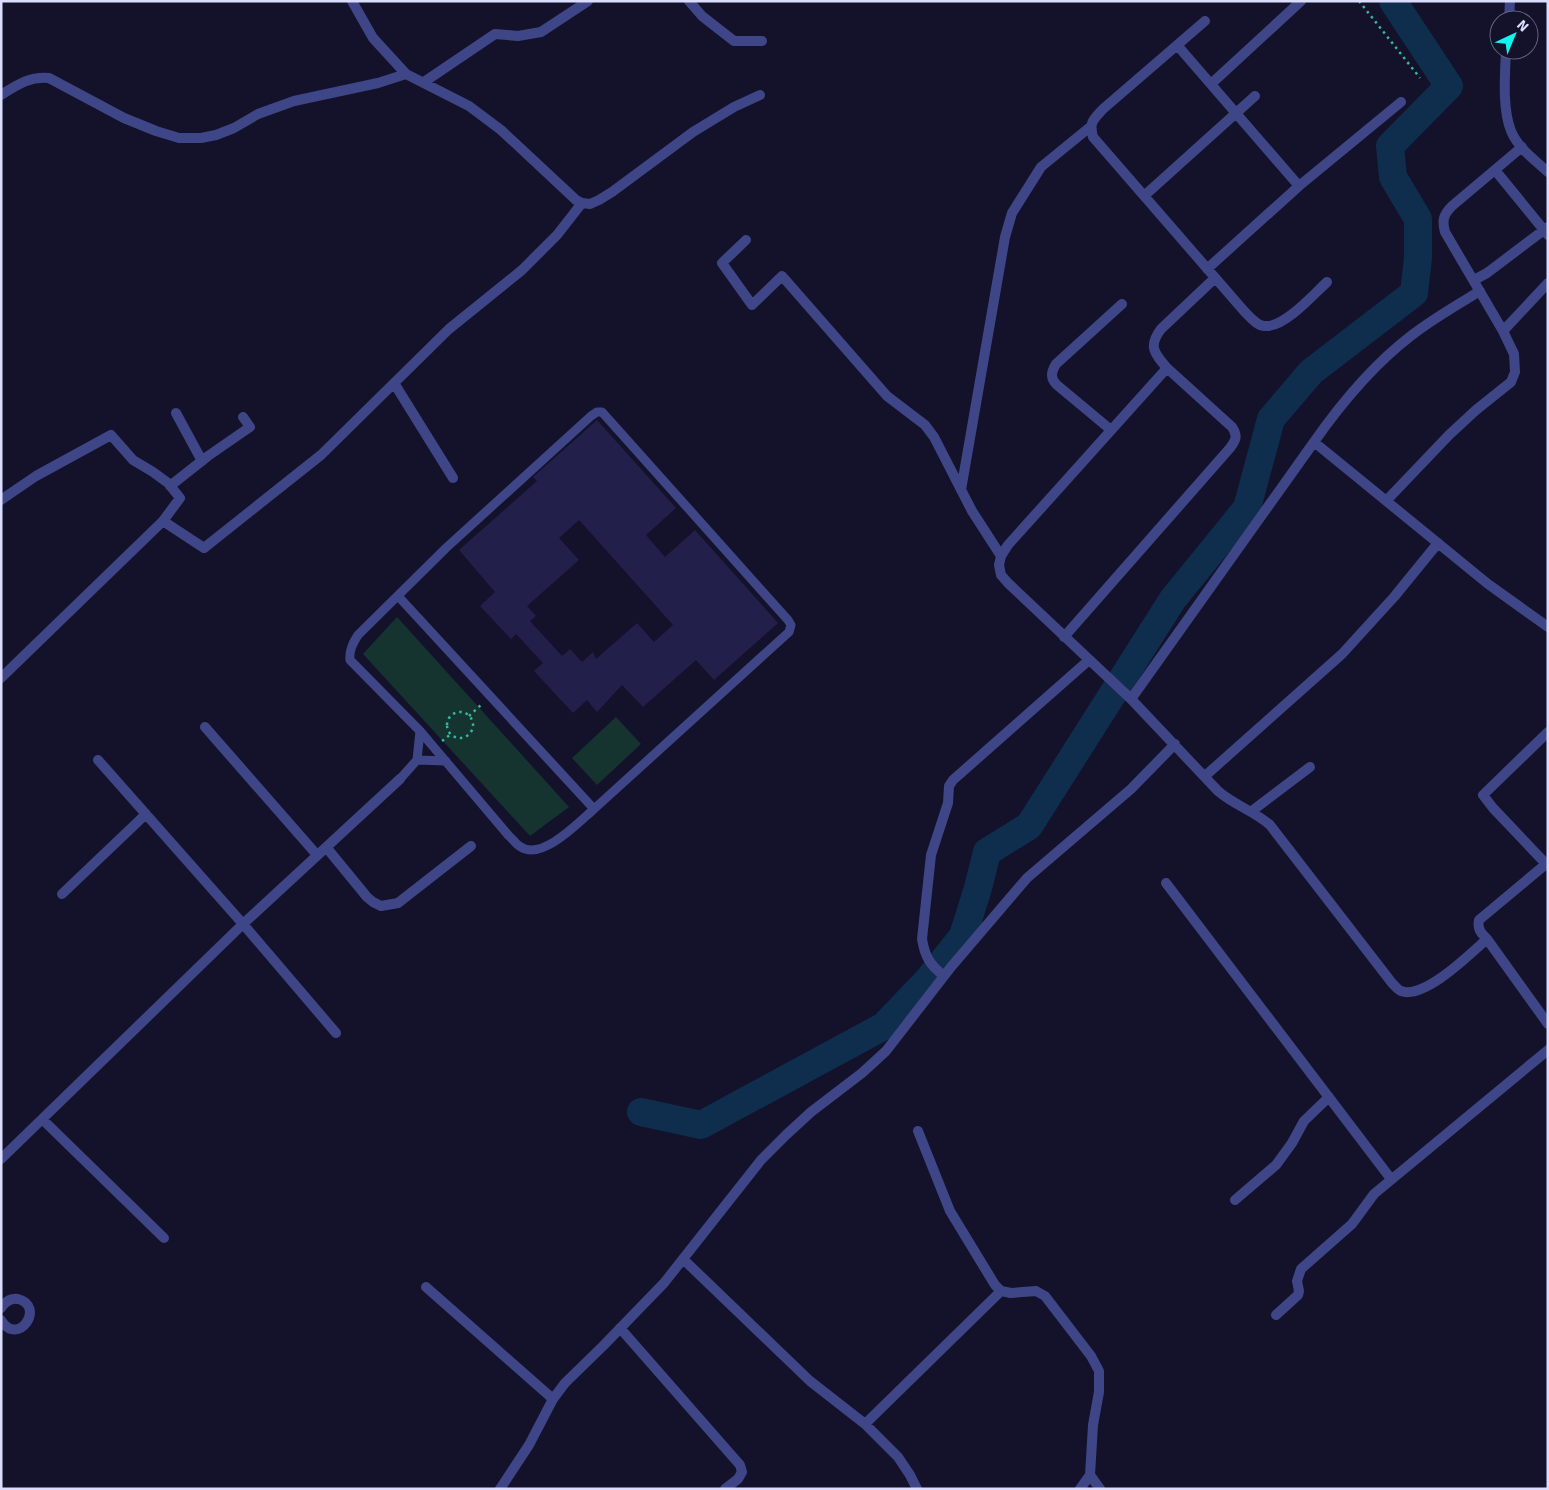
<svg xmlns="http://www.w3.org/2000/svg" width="1549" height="1490" font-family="Signika,sans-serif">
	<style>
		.green { fill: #15342f }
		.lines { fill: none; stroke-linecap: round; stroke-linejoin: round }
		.river { stroke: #0f2d4c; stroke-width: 28 }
		.building { fill: #221f4a; fill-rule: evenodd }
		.path { stroke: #36b89f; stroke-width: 2.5; stroke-dasharray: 2.5 4; stroke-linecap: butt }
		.service { stroke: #3f4687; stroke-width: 9 }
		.minor { stroke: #3f4687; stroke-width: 10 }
	</style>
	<rect width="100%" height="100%" fill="#13122a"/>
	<!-- green -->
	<path class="green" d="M397 617 569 807 530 836 363 654Z
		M616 717 641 744 597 785 572 758Z"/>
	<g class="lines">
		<!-- river -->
		<path class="river" d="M641 1112 701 1125 884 1026 928 980 963 936 978 888 987 852 1029 826 1173 599 1247 508 1271 419 1311 372 1414 293 1418 258V219L1393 177 1390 146 1449 86 1393 1"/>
	</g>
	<!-- building -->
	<path class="building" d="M597 420 676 508 646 535 665 557 695 530 778 623 714 680 696 660 643 707 622 685 597 712 587 700 573 713 534 671 543 663 516 634 511 639 480 606 495 592 459 550 537 481 533 477ZM579 520 673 625 654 642 637 623 596 659 593 652 582 662 570 649 562 656 530 621 536 616 527 606 579 560 559 538Z"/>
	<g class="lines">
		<!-- path -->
		<path class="path" d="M1359 1 1420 78
			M447 725a13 13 0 1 1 26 0a13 13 0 1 1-26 0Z
			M469 716 482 704
			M442 741 451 734"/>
		<!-- service -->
		<path class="service" d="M398 596 594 809C579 822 542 861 521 847 516 845 513 839 509 836L420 731
			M417 760 446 761
			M400 779 417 760 420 731 350 660C349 650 353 643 358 635L446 548 591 416 597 412H602L788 620 791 625 789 632 594 809"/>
		<!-- minor -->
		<path class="minor" d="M689 1 702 16 734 41H762
			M1509 20 1510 1
			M1205 21 1103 109C1093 120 1089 122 1093 137L1244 311C1250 317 1257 326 1265 326 1284 328 1314 294 1327 282
			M1177 45 1299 186
			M1506 50C1505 75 1502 108 1511 131 1518 148 1535 160 1548 172
			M406 74 469 106 501 130 576 200 582 203 590 204 599 200 612 192 693 132 734 107 760 95
			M424 82 495 34 518 36 541 32 588 1
			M1211 84 1301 1
			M1 95C17 85 30 76 49 78L124 118 156 131 179 138H201L216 135 234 128 258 114 294 101 378 83 406 74 373 38 352 1
			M1495 170 1548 235
			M1144 196 1255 96
			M746 240 722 263 752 305 782 276 887 396 925 425 934 437 972 511 1001 556
			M1207 269 1299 186 1401 102
			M1215 278 1161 329C1148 346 1154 353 1167 368L1008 545 1001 556 999 565 1001 575 1008 583 1131 699 1218 791C1234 805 1254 811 1270 825L1392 983C1395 986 1398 990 1401 991 1424 1000 1470 954 1487 939L1548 1024
			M1474 280 1487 273 1548 227
			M1503 331 1548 283
			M394 383 453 478
			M176 413 202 461
			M1111 430 1057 385C1050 378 1051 372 1056 364L1122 304
			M1314 442 1488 584 1548 627
			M170 486 208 456 250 427 243 417
			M961 490 1005 237 1012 213 1041 167 1090 127
			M1 500 36 476 111 435 133 460 153 472 168 483 180 498 163 521 1 678
			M1386 501 1449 435 1476 410 1511 382 1515 372 1514 354 1503 331 1445 232C1442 221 1443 215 1452 206L1522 147
			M163 521 204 548 321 455 449 329 522 270 557 235 582 203
			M1064 637 1230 448C1236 440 1238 436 1232 427L1167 368
			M1131 699 1314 442C1342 402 1374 364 1412 335 1434 318 1457 305 1480 291
			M205 727 317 855
			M1548 732 1483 795 1493 808 1548 866
			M98 760 243 924 336 1033
			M1205 776 1342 654 1394 597 1438 543
			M1252 811 1310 767
			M326 847 367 897 373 902 381 906 398 903 471 846
			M1166 883 1391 1179
			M62 894 146 814
			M1487 939C1481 933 1477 929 1479 920L1546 864
			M944 976C930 965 925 957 922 939L931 855 948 803 949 786 953 780 1089 660
			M42 1119 164 1238
			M918 1131 950 1211 995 1285 1001 1291 1011 1293 1036 1291 1045 1296 1091 1356 1099 1371V1392L1093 1425 1090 1475 1080 1489
			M1 1159 243 924 400 779
			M1235 1200 1276 1165 1292 1143 1304 1121 1329 1097
			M683 1259 810 1381 865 1424 898 1457 910 1475 917 1489
			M426 1287 553 1399
			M1 1308C5 1302 11 1298 18 1299 46 1306 18 1348 1 1320
			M1276 1315 1298 1295 1299 1291 1297 1281 1301 1269 1352 1224 1374 1194 1548 1050
			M620 1328 740 1465 742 1472 738 1479 725 1489
			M865 1424 1001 1291
			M1090 1475 1100 1489
			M500 1489 529 1445 553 1399 565 1383 603 1346 664 1283 761 1160 786 1135 811 1112 862 1073 886 1051 951 967 1027 878 1131 789 1175 744"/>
	</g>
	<!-- border -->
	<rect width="1549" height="1490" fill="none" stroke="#dcddfe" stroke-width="5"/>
	<!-- north arrow -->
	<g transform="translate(1514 35) rotate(44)"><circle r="24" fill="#13122a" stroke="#63637f"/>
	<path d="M0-4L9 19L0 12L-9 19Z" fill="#10f6ee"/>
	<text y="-8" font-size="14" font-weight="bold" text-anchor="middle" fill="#dcddfe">N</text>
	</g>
</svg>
